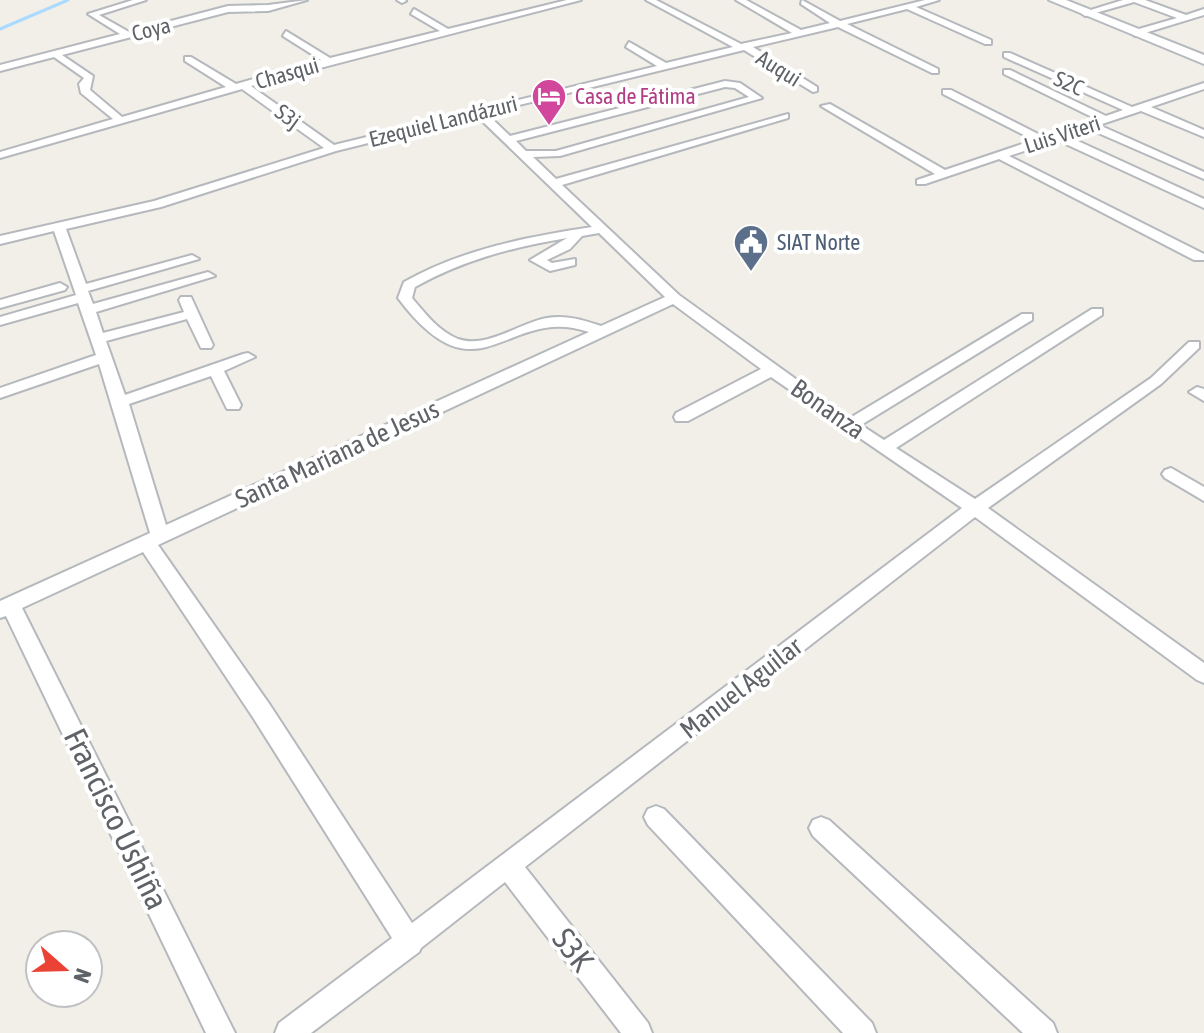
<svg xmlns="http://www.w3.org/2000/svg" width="1204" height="1033" font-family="'Asap Condensed',sans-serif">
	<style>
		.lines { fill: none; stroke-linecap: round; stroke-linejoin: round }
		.stream { stroke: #aadaff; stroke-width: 3 }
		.street-casing { stroke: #b5b8bc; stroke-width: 4 }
		.secondary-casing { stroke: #b6babf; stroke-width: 4 }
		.street { fill: #fff; fill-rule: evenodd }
		.secondary { fill: #fff; fill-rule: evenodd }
		.labels { text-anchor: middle; stroke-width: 8; stroke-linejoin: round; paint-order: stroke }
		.far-street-label { font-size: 22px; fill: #5f6368; stroke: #fff }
		.far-hotel-label { font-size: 22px; fill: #b23c85; stroke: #fff; text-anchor: start }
		.far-service-label { font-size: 22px; fill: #4e5e75; stroke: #fff; text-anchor: start }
		.street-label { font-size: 26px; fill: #5f6368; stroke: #fff }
		.near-street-label { font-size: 32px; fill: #5f6368; stroke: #fff }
	</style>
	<rect width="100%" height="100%" fill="#f1efe8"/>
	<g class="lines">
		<!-- stream -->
		<path class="stream" d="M0 29 68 0"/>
		<!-- street casing -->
		<g class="street-casing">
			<path id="street" d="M133 0H146L99 15 129 32 228 6 268 5 307 0 268 11 228 12 62 55 93 76 90 90 122 117 226 87 185 61V57H191L236 84 321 60 283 36 286 31 330 58 440 31 411 14 414 9 448 29 567 0H581L251 86 334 145 657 66 626 47 629 42 666 63 733 47 646 0H656L741 44 792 33 736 0H746L801 30 830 23 801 4 802 0 840 21 925 0H939L916 7 991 40V44H985L907 9 847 24 938 69V73H932L838 27 753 47 817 87V91L813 92 744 50 486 113 510 136 725 81 740 83 762 98 560 156 533 157 556 179 788 114V118L562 185 679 295 850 418 1022 314H1032V320L861 425 884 440 1092 309H1102V315L896 448 975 499 1151 378 1189 342H1199V348L1161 384 988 508 1204 663V683L1197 680 975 517 525 867 648 1023 652 1033H621L505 882 421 948 419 952 311 1033H275L279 1023 392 938 254 719 143 552 22 608 235 1033H206L6 616 0 618V601L150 533 99 364 0 398V388L96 355 78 303 0 325V317L76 295 54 231 0 244V236L154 201 324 148 242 89 0 158V152L113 119 81 93 79 84 84 78 54 57 0 71V65L120 34 88 14ZM725 87 735 88 749 97 556 151H526L516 141ZM477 116 592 227C526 237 463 249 404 282L398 298C480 407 506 303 589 332L166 525 129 404 211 376 227 409H239L241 405 224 371 255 357 248 353 243 354 125 395 106 341 187 319 201 348H211L213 345 191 297H181L179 300 184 312 103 333 96 312 215 276 208 272 93 304 88 291 199 259 192 255 86 284 66 229 161 207 336 151ZM599 233 665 297 601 326C583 320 567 315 547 318 519 323 487 349 458 339 438 331 425 313 412 298L415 287C463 260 513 247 567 238L530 260 550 271 575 265V259L552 263 547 260 570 249 582 236ZM673 304 761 369 676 413 674 417 676 421H688L771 377 962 508 412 923 270 705 158 545Z
				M397 0H405L406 1 402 3Z
				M1123 0H1145L1186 15 1204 9V15L1135 36 1132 31 1177 18 1134 2 1085 16 1081 13Z
				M1004 53H1010L1132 107 1204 83V89L1151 107 1204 130V137L1141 111 1099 125 1204 172V179L1089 129 1067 136 1204 199V208L1057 140 1009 156 1204 254V260H1194L999 159 925 184H917V180L935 174 821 106 830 104 945 170 1034 140 943 94V90H951L1044 137 1096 119 1004 74V70H1010L1106 116 1123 110 1004 57Z
				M60 283 67 287 65 290 0 308V300Z
				M1197 387 1204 389V401L1189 392Z
				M1171 468 1204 487V501L1165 478 1162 474 1165 470Z
				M656 806 664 809 872 1023 876 1033H843L648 825 644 817 648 809Z
				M821 817 829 820 1053 1023 1057 1033H1023L813 836 809 828 813 820Z"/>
		</g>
		<!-- secondary casing -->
		<g class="secondary-casing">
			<path id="secondary" d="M1049 0H1066L1204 55V64Z"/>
		</g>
		<!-- street -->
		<use href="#street" class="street"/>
		<!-- secondary -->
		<use href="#secondary" class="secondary"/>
	</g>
	<!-- icons -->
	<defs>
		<g id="hotel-pin" transform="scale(1.8)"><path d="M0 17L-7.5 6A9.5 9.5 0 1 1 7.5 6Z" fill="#d1479c" stroke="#fff"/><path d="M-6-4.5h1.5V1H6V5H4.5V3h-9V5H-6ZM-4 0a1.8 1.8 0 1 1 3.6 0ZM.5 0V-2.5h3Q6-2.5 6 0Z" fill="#fff"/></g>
		<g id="civic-pin" transform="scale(1.8)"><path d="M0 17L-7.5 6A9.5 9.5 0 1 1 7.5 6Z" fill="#5c6f8a" stroke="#fff"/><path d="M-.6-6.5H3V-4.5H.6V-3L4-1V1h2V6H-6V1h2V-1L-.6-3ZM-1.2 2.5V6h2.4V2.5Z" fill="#fff"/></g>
	</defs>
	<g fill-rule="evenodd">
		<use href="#hotel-pin" x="549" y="96"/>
		<use href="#civic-pin" x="751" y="242"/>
	</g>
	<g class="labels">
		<!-- far-street labels -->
		<g class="far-street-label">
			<text transform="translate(151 29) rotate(-14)" y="8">Coya</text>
			<text transform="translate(779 68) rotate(32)" y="8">Auqui</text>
			<text transform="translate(287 73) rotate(-16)" y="8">Chasqui</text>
			<text transform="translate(1069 83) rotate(24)" y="8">S2C</text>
			<text transform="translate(288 116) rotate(36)" y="8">S3j</text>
			<text transform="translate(443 121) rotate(-14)" y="8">Ezequiel Landázuri</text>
			<text transform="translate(1062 134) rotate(-18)" y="8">Luis Viteri</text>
		</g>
		<!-- far-hotel labels -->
		<g class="far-hotel-label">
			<text x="575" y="104">Casa de Fátima</text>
		</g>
		<!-- far-service labels -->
		<g class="far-service-label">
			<text x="777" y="250">SIAT Norte</text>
		</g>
		<!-- street labels -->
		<g class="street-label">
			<text transform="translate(828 409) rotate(35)" y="9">Bonanza</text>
			<text transform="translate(337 454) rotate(-25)" y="9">Santa Mariana de Jesus</text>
			<text transform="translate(741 688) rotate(-38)" y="9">Manuel Aguilar</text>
		</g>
		<!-- near-street labels -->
		<g class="near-street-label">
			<text transform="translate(116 819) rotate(64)" y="11">Francisco Ushiña</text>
			<text transform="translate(573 950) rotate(52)" y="11">S3K</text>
		</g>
	</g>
	<!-- north arrow -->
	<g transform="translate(64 969) rotate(110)"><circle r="38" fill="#ffffff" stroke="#bfc1c3" stroke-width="2"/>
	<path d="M0-6L14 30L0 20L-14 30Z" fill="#ea4335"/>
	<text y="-12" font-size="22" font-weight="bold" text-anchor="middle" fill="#5f6368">N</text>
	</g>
</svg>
